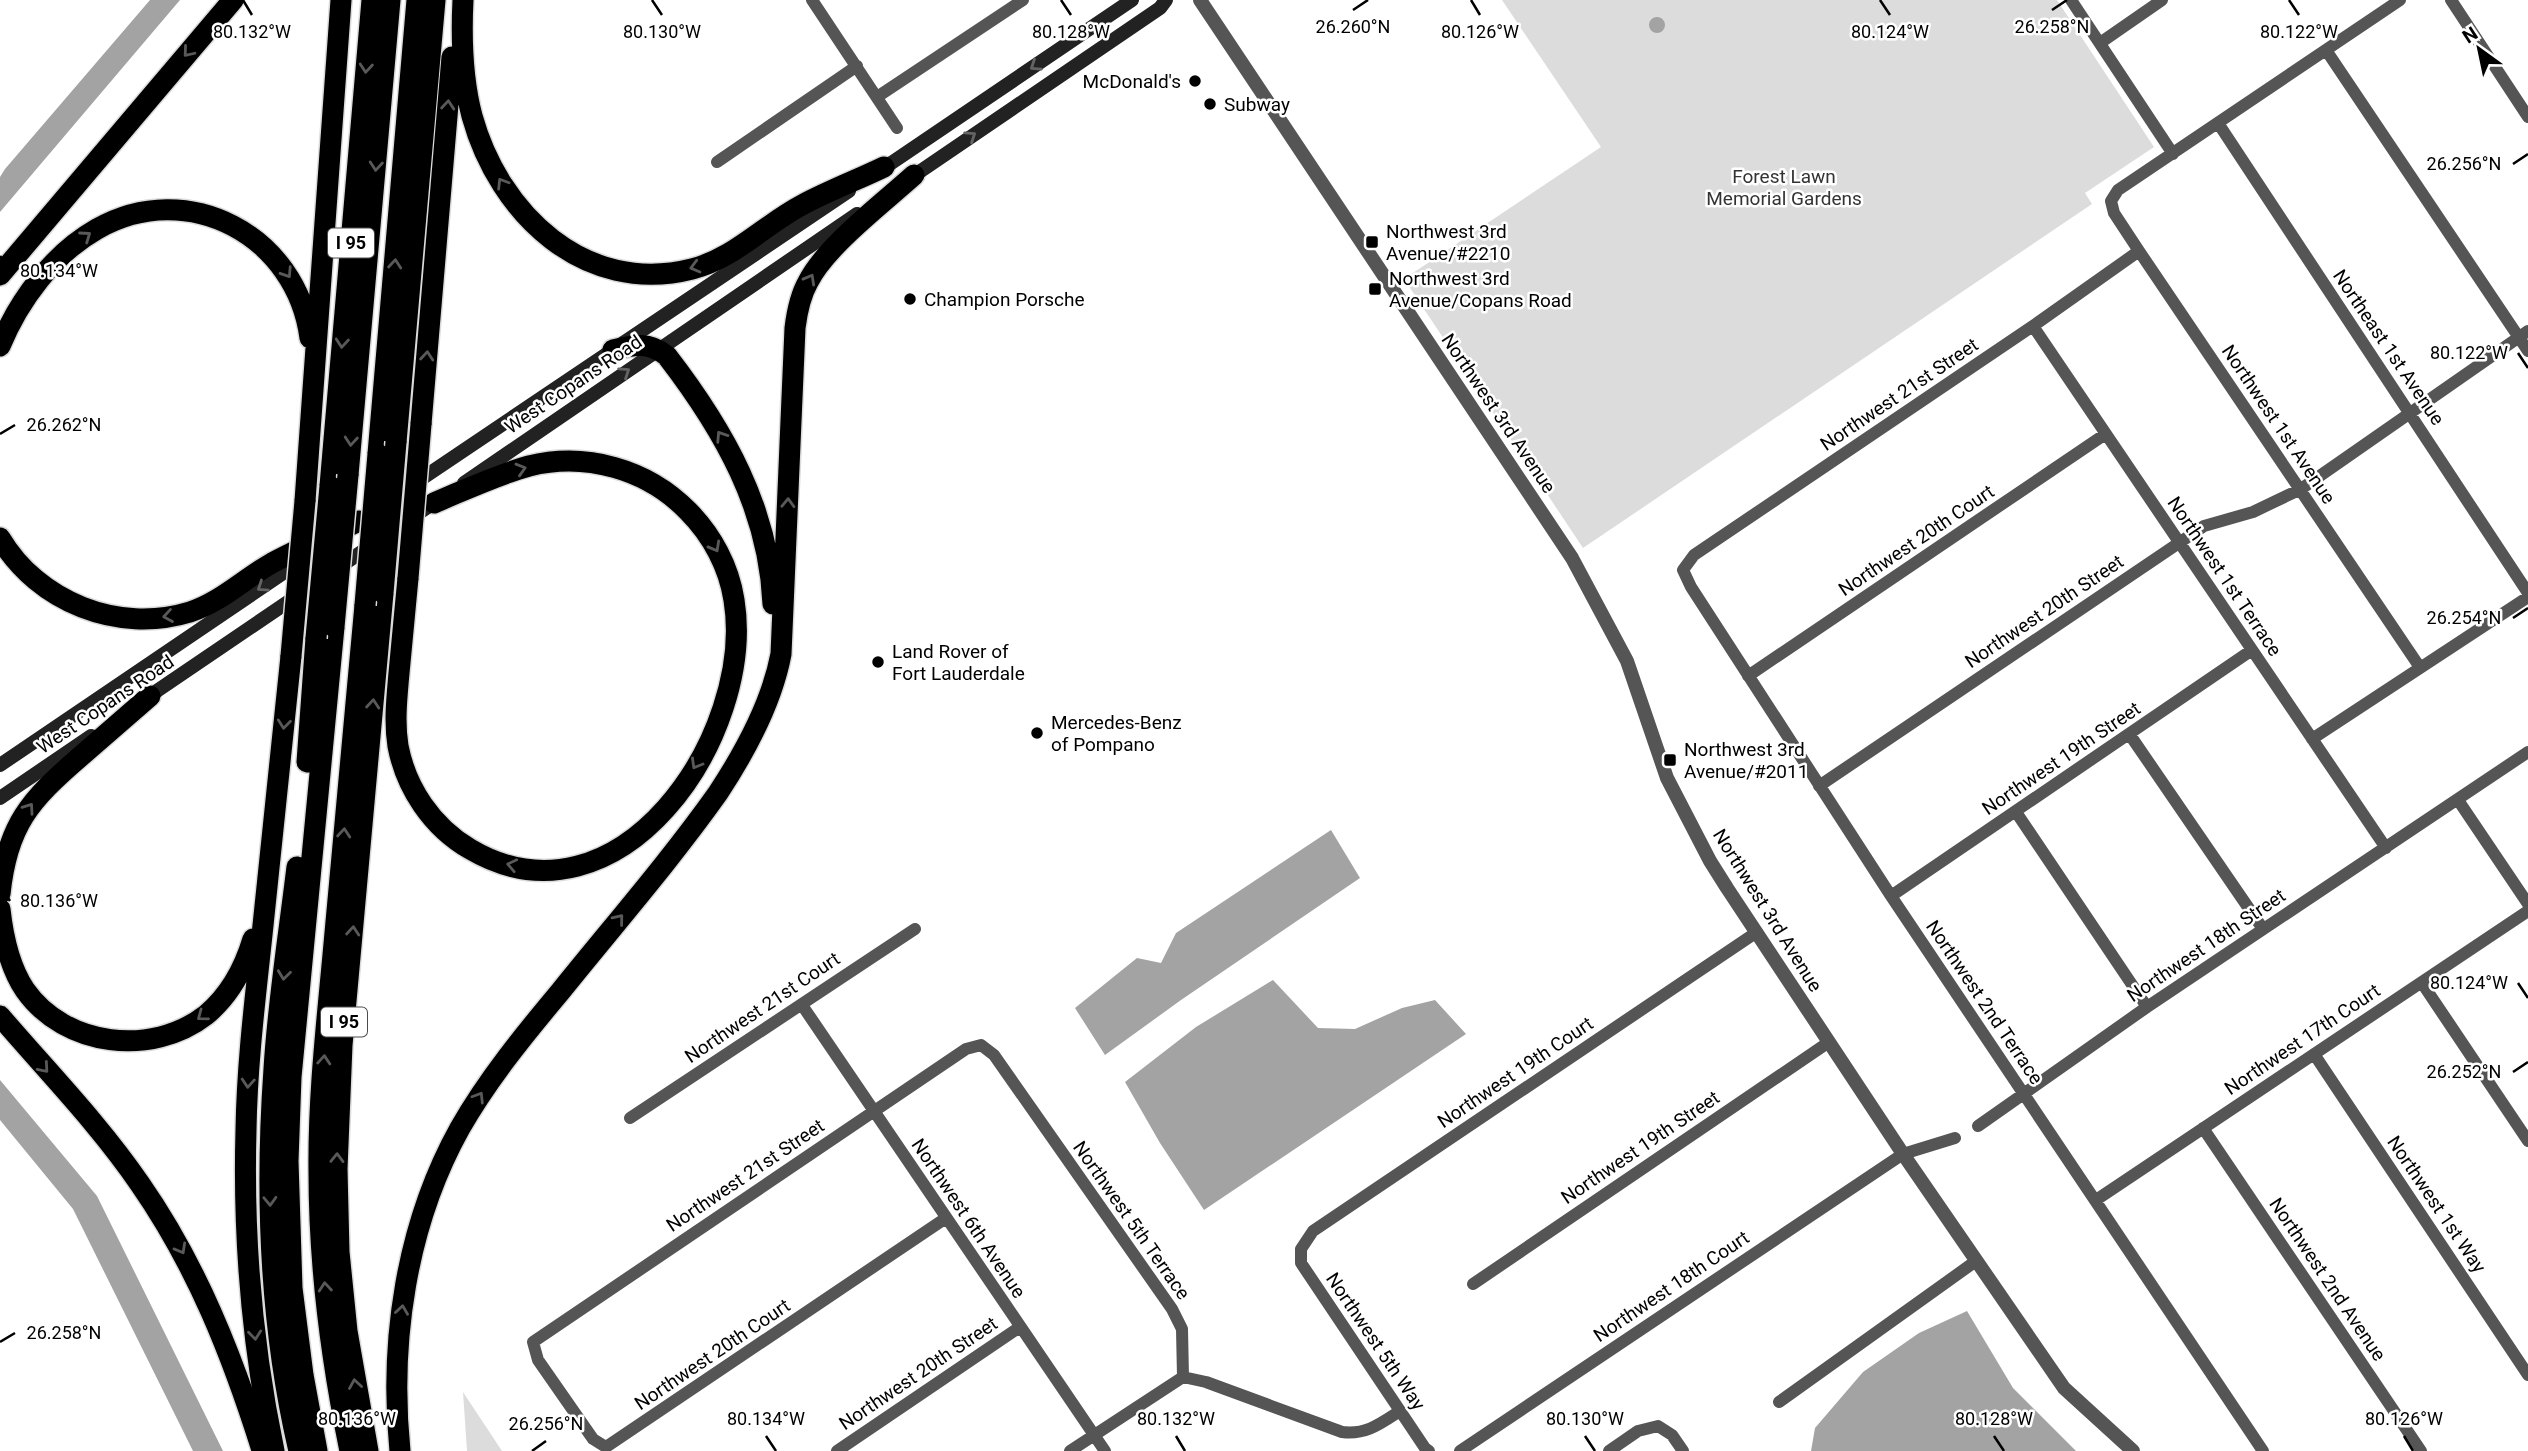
<svg xmlns="http://www.w3.org/2000/svg" width="2528" height="1451" font-family="Roboto,sans-serif">
	<style>
		.green { fill: #dcdcdc }
		.water { fill: #a3a3a3 }
		.lines { fill: none; stroke-linecap: round; stroke-linejoin: round }
		.motorway-casing { stroke: #dbdbdb; stroke-width: 24 }
		.minor { stroke: #555; stroke-width: 12 }
		.tertiary { stroke: #555; stroke-width: 14 }
		.secondary { stroke: #222; stroke-width: 14 }
		.motorway { stroke: #000; stroke-width: 21 }
		.motorway-bridge-casing { stroke: #dbdbdb; stroke-width: 24; stroke-linecap: butt }
		.motorway-bridge { stroke: #000; stroke-width: 21 }
		.oneway { stroke: #595959 }
		.oneway2 { stroke: #646464 }
		.ticks { fill: none; stroke: #000; stroke-width: 2.5 }
		.poi-dot { fill: #000; stroke: #fff; stroke-width: 2.5 }
		.labels { text-anchor: middle; stroke-width: 5; stroke-linejoin: round; paint-order: stroke }
		.shield { fill: #fff; stroke: #4c4c4c; stroke-width: 2 }
		.shield-label { font-size: 18px; font-weight: bold; fill: #000 }
		.poi-label { font-size: 19px; fill: #000; stroke: #fff; text-anchor: start }
		.park-label { font-size: 19px; fill: #333; stroke: #fff }
		.street-label { font-size: 19px; fill: #000; stroke: #fff }
		.ticks-label { font-size: 18px; text-anchor: middle; fill: #000; stroke: #fff; stroke-width: 5; stroke-linejoin: round; paint-order: stroke }
	</style>
	<rect width="100%" height="100%" fill="#fff"/>
	<!-- green -->
	<path class="green" d="M1502 0H2057L2154 147 2085 193 2092 204 1583 548 1404 279 1601 147Z
		M463 1392 502 1451H467Z"/>
	<!-- water -->
	<path class="water" d="M150 0H180L0 212V177L5 169Z
		M1649 25a8 8 0 1 1 16 0a8 8 0 1 1-16 0Z
		M1331 830 1360 878 1181 1000 1105 1055 1075 1008 1137 958 1161 963 1176 933Z
		M1273 980 1318 1028 1355 1029 1402 1008 1435 1000 1466 1034 1204 1210 1160 1143 1125 1082 1196 1027Z
		M0 1080 97 1196 223 1451H193L73 1209 0 1120Z
		M1967 1311 2013 1388 2076 1451H1811L1815 1428 1863 1372 1919 1333Z"/>
	<g class="lines">
		<!-- motorway casing -->
		<g class="motorway-casing">
			<path id="motorway" d="M463 0C461 40 462 78 472 116 499 214 585 296 692 269 735 258 764 225 802 205 828 191 857 180 884 167
				M0 275 233 0
				M0 346C19 300 53 254 97 229 188 177 297 236 310 338
				M613 350C633 345 649 341 667 356 724 430 769 509 773 604
				M421 424 452 57
				M396 442 435 0
				M378 454 417 0
				M348 475 390 0
				M330 486 372 0
				M305 501 341 0
				M0 538C38 602 118 634 190 612 221 602 244 579 272 563 300 548 330 535 359 521
				M408 578C405 609 402 641 399 673 397 697 394 721 398 746 406 788 432 827 470 849 619 937 756 735 734 600 729 567 712 535 688 511 647 469 586 452 529 466 496 475 465 490 434 503
				M307 762 316 638
				M297 867C289 934 278 1001 274 1069 265 1196 270 1327 299 1451
				M0 894C7 825 30 800 81 756 104 736 127 716 150 696
				M0 909C3 937 9 966 25 990 65 1047 152 1057 206 1015 230 995 244 969 253 939
				M0 1016C47 1071 99 1124 140 1184 197 1266 232 1355 262 1450
				M274 1451C252 1345 243 1238 246 1130 247 1065 255 1000 262 935 271 842 281 749 291 656
				M317 1451 303 1375 292 1288 288 1161 291 1077 334 627
				M350 1451C331 1359 319 1266 319 1172 318 1092 328 1013 335 933 345 824 355 715 365 605
				M368 1451 347 1331 339 1252 337 1169 342 1045 383 593
				M400 1451C389 1342 406 1225 460 1128 488 1079 524 1035 560 992 613 926 669 862 718 793 745 752 772 702 781 654L795 328C797 312 800 296 808 282 826 246 883 203 914 175"/>
		</g>
		<!-- minor -->
		<path class="minor" d="M812 0 897 128
			M2071 0 2173 154
			M2400 0 2118 190 2111 201 2114 213 2139 251 2419 666
			M2451 0 2528 117
			M2100 43 2162 0
			M2326 50 2528 351
			M877 97 1023 0
			M2218 123 2528 593
			M717 162 857 66
			M2139 251 2033 326 1694 555 1683 570 1691 587 1891 896 2263 1451
			M2033 326 2386 848
			M1748 676 2104 435
			M2130 735 2263 929
			M2312 739 2528 597
			M1819 786 2204 526 2253 512 2301 489 2528 331
			M2458 800 2528 904
			M2016 812 2147 1007
			M1891 896 2252 650
			M2422 983 2528 1141
			M802 1005 1105 1451
			M2314 1054 2528 1375
			M630 1118 915 929
			M1978 1126 2147 1007 2528 752
			M2203 1128 2421 1451
			M2096 1200 2528 911
			M946 1218 606 1447 593 1439 538 1360 533 1342 966 1049 981 1045 994 1055 1172 1309 1182 1329 1183 1377 1206 1382 1342 1432C1366 1435 1380 1424 1400 1411
			M1473 1284 1829 1042
			M1779 1402 1976 1261
			M837 1451 1020 1327
			M1070 1451 1183 1377
			M1429 1451 1425 1448 1301 1263V1249L1313 1231 1757 932
			M1460 1451 1903 1154 1955 1138
			M1609 1451 1638 1431 1658 1426 1672 1435 1683 1451"/>
		<!-- tertiary -->
		<path class="tertiary" d="M1200 0 1572 558 1627 661 1667 778 1710 861 1727 888 1903 1154 2064 1388 2133 1451"/>
		<!-- secondary -->
		<path class="secondary" d="M878 172 1132 0
			M909 179 1160 8 1166 0
			M464 483 857 214
			M387 502 849 191
			M142 701 441 498
			M0 765 304 559
			M0 798 91 736"/>
		<!-- motorway -->
		<use href="#motorway" class="motorway"/>
		<!-- motorway-bridge casing -->
		<g class="motorway-bridge-casing">
			<path id="motorway-bridge" d="M408 578 421 424
				M383 593 396 442
				M365 605 378 454
				M334 627 348 475
				M316 638 330 486
				M291 656 305 501"/>
		</g>
		<!-- motorway-bridge -->
		<use href="#motorway-bridge" class="motorway-bridge"/>
	</g>
	<!-- one-way arrows -->
	<defs><path id="oneway-chevron" d="M-2-3.5L2.5 0L-2 3.5" fill="none" stroke-width="1.6" stroke-linecap="round" stroke-linejoin="round" transform="scale(1.75)"/></defs>
	<g class="oneway">
		<use href="#oneway-chevron" transform="translate(188 52) rotate(130)"/>
		<use href="#oneway-chevron" transform="translate(366 68) rotate(95)"/>
		<use href="#oneway-chevron" transform="translate(448 105) rotate(-85)"/>
		<use href="#oneway-chevron" transform="translate(376 166) rotate(95)"/>
		<use href="#oneway-chevron" transform="translate(502 183) rotate(-122)"/>
		<use href="#oneway-chevron" transform="translate(86 236) rotate(-35)"/>
		<use href="#oneway-chevron" transform="translate(395 264) rotate(-85)"/>
		<use href="#oneway-chevron" transform="translate(695 267) rotate(165)"/>
		<use href="#oneway-chevron" transform="translate(287 273) rotate(57)"/>
		<use href="#oneway-chevron" transform="translate(810 279) rotate(-61)"/>
		<use href="#oneway-chevron" transform="translate(342 343) rotate(95)"/>
		<use href="#oneway-chevron" transform="translate(427 356) rotate(-85)"/>
		<use href="#oneway-chevron" transform="translate(721 436) rotate(-123)"/>
		<use href="#oneway-chevron" transform="translate(351 441) rotate(95)"/>
		<use href="#oneway-chevron" transform="translate(521 469) rotate(-17)"/>
		<use href="#oneway-chevron" transform="translate(788 503) rotate(-88)"/>
		<use href="#oneway-chevron" transform="translate(715 547) rotate(61)"/>
		<use href="#oneway-chevron" transform="translate(168 616) rotate(171)"/>
		<use href="#oneway-chevron" transform="translate(373 704) rotate(-85)"/>
		<use href="#oneway-chevron" transform="translate(284 724) rotate(96)"/>
		<use href="#oneway-chevron" transform="translate(696 764) rotate(120)"/>
		<use href="#oneway-chevron" transform="translate(29 808) rotate(-55)"/>
		<use href="#oneway-chevron" transform="translate(344 833) rotate(-85)"/>
		<use href="#oneway-chevron" transform="translate(512 865) rotate(-168)"/>
		<use href="#oneway-chevron" transform="translate(619 919) rotate(-51)"/>
		<use href="#oneway-chevron" transform="translate(353 931) rotate(-85)"/>
		<use href="#oneway-chevron" transform="translate(284 975) rotate(97)"/>
		<use href="#oneway-chevron" transform="translate(202 1016) rotate(143)"/>
		<use href="#oneway-chevron" transform="translate(324 1060) rotate(-86)"/>
		<use href="#oneway-chevron" transform="translate(44 1068) rotate(49)"/>
		<use href="#oneway-chevron" transform="translate(248 1083) rotate(94)"/>
		<use href="#oneway-chevron" transform="translate(479 1097) rotate(-58)"/>
		<use href="#oneway-chevron" transform="translate(337 1158) rotate(-89)"/>
		<use href="#oneway-chevron" transform="translate(270 1201) rotate(88)"/>
		<use href="#oneway-chevron" transform="translate(181 1249) rotate(61)"/>
		<use href="#oneway-chevron" transform="translate(325 1287) rotate(-95)"/>
		<use href="#oneway-chevron" transform="translate(402 1310) rotate(-82)"/>
		<use href="#oneway-chevron" transform="translate(255 1335) rotate(84)"/>
		<use href="#oneway-chevron" transform="translate(355 1384) rotate(-99)"/>
	</g>
	<g class="oneway2">
		<use href="#oneway-chevron" transform="translate(1035 66) rotate(146)"/>
		<use href="#oneway-chevron" transform="translate(971 136) rotate(-34)"/>
		<use href="#oneway-chevron" transform="translate(625 372) rotate(-34)"/>
		<use href="#oneway-chevron" transform="translate(262 587) rotate(146)"/>
	</g>
	<!-- ticks -->
	<path class="ticks" d="M243 0 252 15M652 0 662 15M1061 0 1071 15M1471 0 1480 15M1880 0 1890 15M2289 0 2299 15M1353 10 1368 0M2052 10 2067 0M2513 164 2528 154M0 256 10 271M2518 353 2528 368M0 434 15 425M2513 618 2528 608M0 886 10 901M2518 983 2528 998M2513 1072 2528 1062M0 1342 15 1333M357 1436 367 1451M766 1436 776 1451M1176 1436 1185 1451M1585 1436 1595 1451M1994 1436 2004 1451M2404 1436 2413 1451M532 1451 546 1441"/>
	<!-- markers -->
	<g class="poi-dot">
		<circle cx="1195" cy="81" r="7"/>
		<circle cx="1210" cy="104" r="7"/>
		<rect x="1365" y="235" width="14" height="14" rx="3.5"/>
		<rect x="1368" y="282" width="14" height="14" rx="3.5"/>
		<circle cx="910" cy="299" r="7"/>
		<circle cx="878" cy="662" r="7"/>
		<circle cx="1037" cy="733" r="7"/>
		<rect x="1663" y="753" width="14" height="14" rx="3.5"/>
	</g>
	<g class="labels">
		<!-- shield labels -->
		<g class="shield">
			<rect x="328" y="228.5" width="46" height="29" rx="5"/>
			<rect x="321" y="1007.5" width="46" height="29" rx="5"/>
		</g>
		<g class="shield-label">
			<text x="351" y="249">I 95</text>
			<text x="344" y="1028">I 95</text>
		</g>
		<!-- poi labels -->
		<g class="poi-label">
			<text x="1181" y="88" text-anchor="end">McDonald's</text>
			<text x="1224" y="111">Subway</text>
			<text x="1386" y="238">Northwest 3rd<tspan x="1386" dy="22">Avenue/#2210</tspan></text>
			<text x="1389" y="285">Northwest 3rd<tspan x="1389" dy="22">Avenue/Copans Road</tspan></text>
			<text x="924" y="306">Champion Porsche</text>
			<text x="892" y="658">Land Rover of<tspan x="892" dy="22">Fort Lauderdale</tspan></text>
			<text x="1051" y="729">Mercedes-Benz<tspan x="1051" dy="22">of Pompano</tspan></text>
			<text x="1684" y="756">Northwest 3rd<tspan x="1684" dy="22">Avenue/#2011</tspan></text>
		</g>
		<!-- park labels -->
		<g class="park-label">
			<text x="1784" y="183">Forest Lawn<tspan x="1784" dy="22">Memorial Gardens</tspan></text>
		</g>
		<!-- street labels -->
		<g class="street-label">
			<text transform="translate(2389 347) rotate(56)" y="7">Northeast 1st Avenue</text>
			<text transform="translate(573 384) rotate(-34)" y="7">West Copans Road</text>
			<text transform="translate(1899 394) rotate(-34)" y="7">Northwest 21st Street</text>
			<text transform="translate(1499 413) rotate(56)" y="7">Northwest 3rd Avenue</text>
			<text transform="translate(2279 424) rotate(56)" y="7">Northwest 1st Avenue</text>
			<text transform="translate(1916 540) rotate(-34)" y="7">Northwest 20th Court</text>
			<text transform="translate(2225 576) rotate(56)" y="7">Northwest 1st Terrace</text>
			<text transform="translate(2044 611) rotate(-34)" y="7">Northwest 20th Street</text>
			<text transform="translate(105 704) rotate(-34)" y="7">West Copans Road</text>
			<text transform="translate(2061 758) rotate(-34)" y="7">Northwest 19th Street</text>
			<text transform="translate(1768 910) rotate(58)" y="7">Northwest 3rd Avenue</text>
			<text transform="translate(2206 945) rotate(-34)" y="7">Northwest 18th Street</text>
			<text transform="translate(1985 1002) rotate(56)" y="7">Northwest 2nd Terrace</text>
			<text transform="translate(762 1007) rotate(-34)" y="7">Northwest 21st Court</text>
			<text transform="translate(2302 1039) rotate(-34)" y="7">Northwest 17th Court</text>
			<text transform="translate(1515 1072) rotate(-34)" y="7">Northwest 19th Court</text>
			<text transform="translate(1640 1147) rotate(-34)" y="7">Northwest 19th Street</text>
			<text transform="translate(745 1175) rotate(-34)" y="7">Northwest 21st Street</text>
			<text transform="translate(2437 1204) rotate(56)" y="7">Northwest 1st Way</text>
			<text transform="translate(969 1218) rotate(56)" y="7">Northwest 6th Avenue</text>
			<text transform="translate(1132 1220) rotate(55)" y="7">Northwest 5th Terrace</text>
			<text transform="translate(2328 1279) rotate(56)" y="7">Northwest 2nd Avenue</text>
			<text transform="translate(1671 1286) rotate(-34)" y="7">Northwest 18th Court</text>
			<text transform="translate(1376 1341) rotate(56)" y="7">Northwest 5th Way</text>
			<text transform="translate(712 1354) rotate(-34)" y="7">Northwest 20th Court</text>
			<text transform="translate(918 1373) rotate(-34)" y="7">Northwest 20th Street</text>
		</g>
	</g>
	<g class="ticks-label">
		<text x="1353" y="33">26.260°N</text>
		<text x="2052" y="33">26.258°N</text>
		<text x="252" y="38">80.132°W</text>
		<text x="662" y="38">80.130°W</text>
		<text x="1071" y="38">80.128°W</text>
		<text x="1480" y="38">80.126°W</text>
		<text x="1890" y="38">80.124°W</text>
		<text x="2299" y="38">80.122°W</text>
		<text x="2464" y="170">26.256°N</text>
		<text x="59" y="277">80.134°W</text>
		<text x="2469" y="359">80.122°W</text>
		<text x="64" y="431">26.262°N</text>
		<text x="2464" y="624">26.254°N</text>
		<text x="59" y="907">80.136°W</text>
		<text x="2469" y="989">80.124°W</text>
		<text x="2464" y="1078">26.252°N</text>
		<text x="64" y="1339">26.258°N</text>
		<text x="357" y="1425">80.136°W</text>
		<text x="766" y="1425">80.134°W</text>
		<text x="1176" y="1425">80.132°W</text>
		<text x="1585" y="1425">80.130°W</text>
		<text x="1994" y="1425">80.128°W</text>
		<text x="2404" y="1425">80.126°W</text>
		<text x="546" y="1430">26.256°N</text>
	</g>
	<!-- north arrow -->
	<g transform="translate(2479 49) rotate(327)" stroke="#ffffff" stroke-width="5" paint-order="stroke">
	<path d="M0-5L12 26L0 18L-12 26Z" fill="#000000"/>
	<text y="-10" font-size="19" font-weight="bold" text-anchor="middle" fill="#000000">N</text>
	</g>
</svg>
